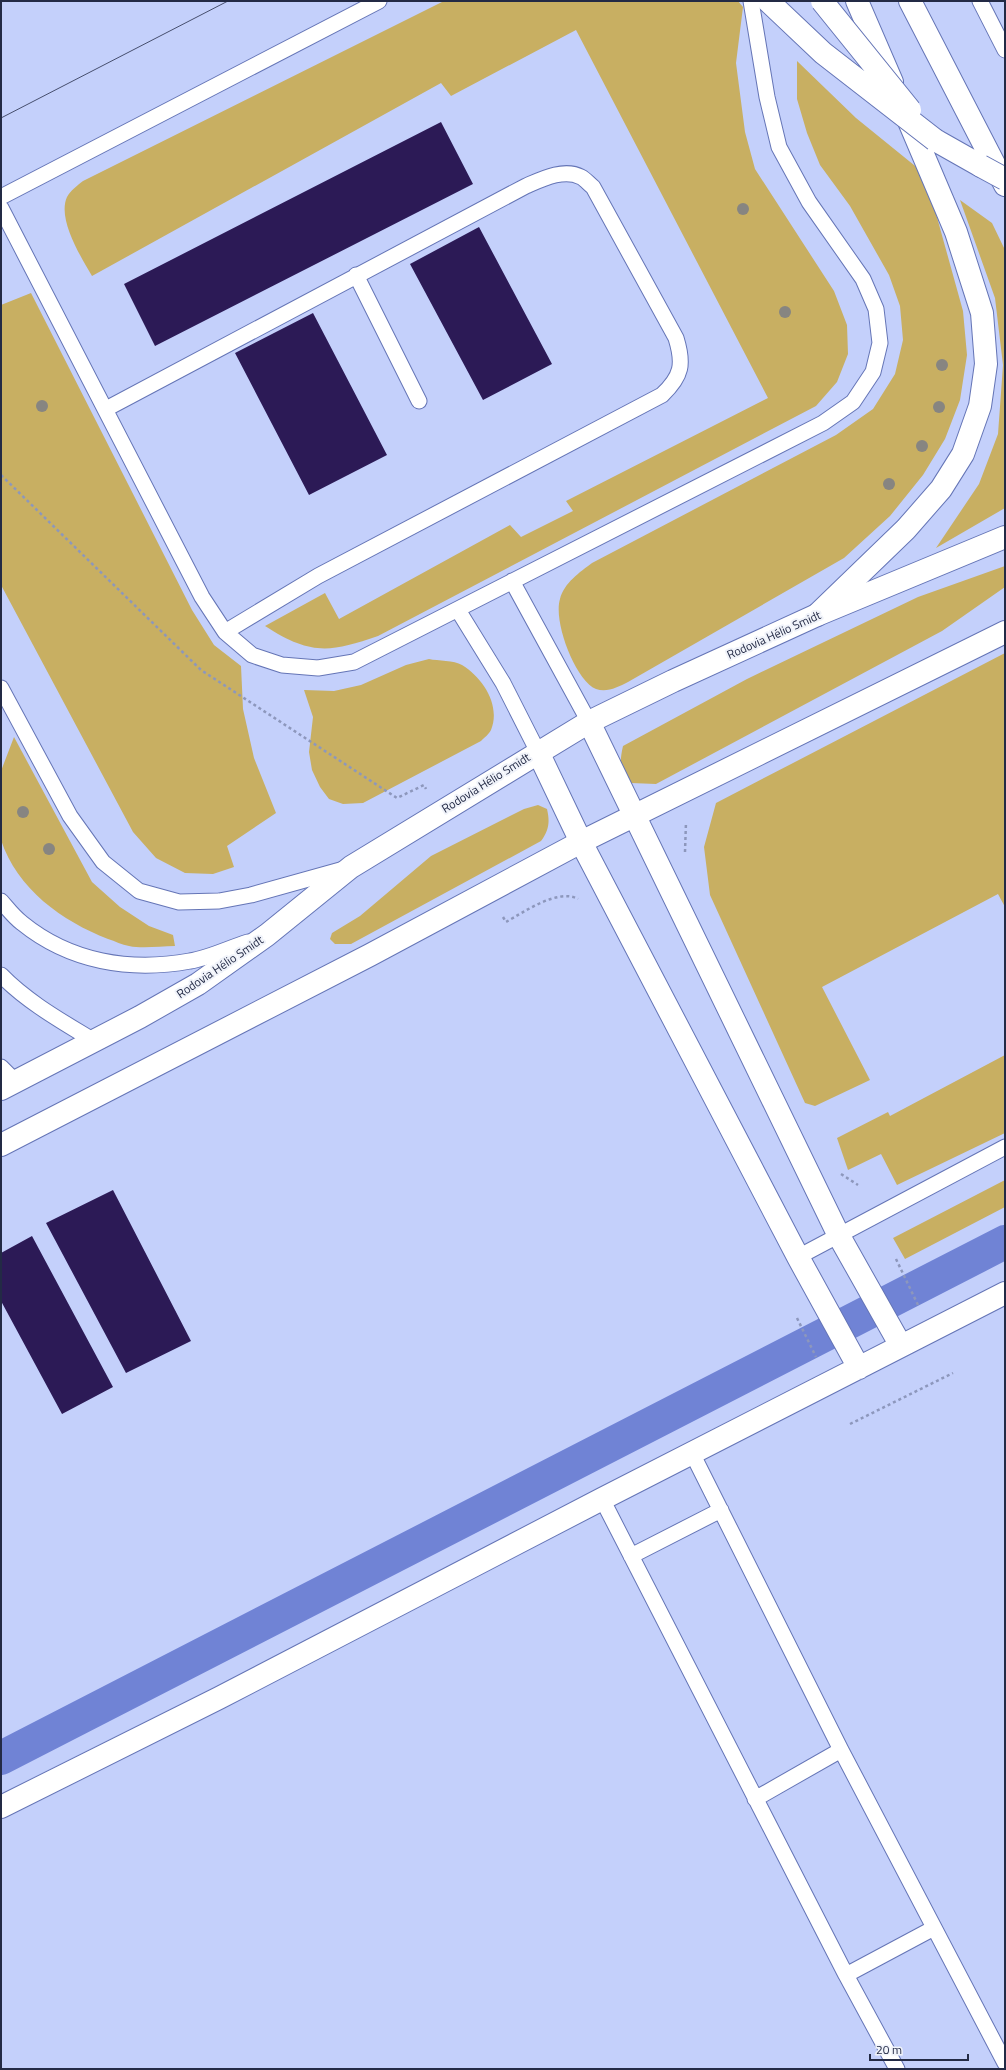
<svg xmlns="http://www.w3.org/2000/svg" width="1006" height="2070" font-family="'Titillium Web',sans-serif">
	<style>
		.green { fill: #c8af62 }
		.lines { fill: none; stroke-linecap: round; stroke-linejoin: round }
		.canal { stroke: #7083d5; stroke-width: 34 }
		.building { fill: #2c1a56 }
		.service-casing { stroke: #6575b6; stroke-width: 17 }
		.minor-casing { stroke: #6575b6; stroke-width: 24 }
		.primary-casing { stroke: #6575b6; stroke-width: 24 }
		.path { stroke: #8d97bc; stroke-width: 2.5; stroke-dasharray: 3 3; stroke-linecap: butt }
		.service { stroke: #fff; stroke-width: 15 }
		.minor { stroke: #fff; stroke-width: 22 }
		.primary { stroke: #fff; stroke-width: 22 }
		.tram { stroke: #464e6d; stroke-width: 1 }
		.minor-bridge-casing { stroke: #6575b6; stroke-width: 24; stroke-linecap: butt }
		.minor-bridge { stroke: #fff; stroke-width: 22 }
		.tree { fill: #878581 }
		.labels { text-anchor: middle; stroke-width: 4; stroke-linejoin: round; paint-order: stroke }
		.street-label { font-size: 12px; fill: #232a45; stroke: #f0f3fa }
	</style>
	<rect width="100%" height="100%" fill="#c4d0fb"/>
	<!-- green -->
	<path class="green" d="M444 1H738L743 7 736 63 745 132 755 169 834 291 847 325 848 354 837 382 816 406 378 636C329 653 310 655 265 626L325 593 339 619 510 525 521 537 573 511 566 501 768 398 576 30 451 96 441 83 92 276C81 257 57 219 67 197 70 191 78 185 83 181Z
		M797 61 856 118 925 174 963 311 967 355 960 400 945 439 923 475 890 516 844 558 628 682C618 687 607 693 596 689 575 680 553 621 560 599 564 583 580 572 592 563L836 435 873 409 895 374 903 340 900 306 889 275 850 206 820 165 807 133 797 99Z
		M960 200 992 223 1005 250V508L936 548 979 484 998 434 1003 365 995 298Z
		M31 293 192 610 214 645 241 666 243 709 254 758 276 813 227 846 234 867 213 874 185 873 156 858 133 832 1 585V305Z
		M1005 566V587L942 631 656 784 631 783C620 769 619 764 623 746L747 679 918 597Z
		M1005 653V907L998 894 822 987 870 1080 815 1106 805 1103 710 895 704 847 716 803Z
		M429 659C438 661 454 660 462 665 483 678 501 705 491 730 489 734 484 738 481 741L363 803 343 804 329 799 320 787 312 770 309 752 313 717 304 690 334 691 361 685 406 665Z
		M14 737 92 882 120 907 149 926 173 935 175 946C160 946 143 949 129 946 122 945 115 941 108 939 62 921 17 889 1 840V771Z
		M538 805 547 809C550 822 549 830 541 841L351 944H335L330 939 332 933 360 916 431 856 524 809Z
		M1005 1055V1133L897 1185 881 1154 848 1170 837 1138 888 1112 890 1116Z
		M1005 1180V1207L905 1259 893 1238Z"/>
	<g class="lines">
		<!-- canal -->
		<path class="canal" d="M1 1758 1005 1242"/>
	</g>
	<!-- building -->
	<path class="building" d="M441 122 473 184 155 346 124 284Z
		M479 227 552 364 483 400 410 264Z
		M313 313 387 455 309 495 235 353Z
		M113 1190 191 1341 126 1373 46 1223Z
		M32 1236 113 1387 62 1414 1 1301V1253Z"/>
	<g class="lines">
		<!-- service casing -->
		<g class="service-casing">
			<path id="service" d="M980 1 1005 50
				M1 197 379 1
				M1 208 202 597 225 632 252 655 282 665 318 668 354 662 823 423 853 402 873 372 880 343 876 309 863 279 809 202 779 147 767 97 751 1
				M356 275 419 401
				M106 409 526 186C542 179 564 168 581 177 585 179 589 184 593 187L676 338C684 364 682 376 662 395L318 576 225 632
				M512 581 589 722
				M458 610 503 683 538 752
				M1 688 70 816 103 862 139 891 179 902 219 901 251 895 344 869
				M1 901C8 909 14 917 22 923 70 962 130 972 190 961 209 958 229 948 248 942
				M1 975C27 1002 63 1022 94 1041
				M1 1067 16 1082
				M798 1257 1005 1147
				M692 1453 841 1750 1005 2063
				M602 1499 846 1975 897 2069
				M631 1556 721 1510
				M755 1799 841 1750
				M846 1975 934 1928"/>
		</g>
		<!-- minor casing -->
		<g class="minor-casing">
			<path id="minor" d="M857 1 892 82
				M910 1 1005 185
				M935 140 981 166
				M817 615 906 529 941 489 963 454 980 406 986 364 982 313 956 232 905 112
				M589 722 839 1236 901 1346
				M538 752 581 842 798 1257 859 1368
				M1 1807 219 1698 602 1499 1005 1293"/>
		</g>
		<!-- primary casing -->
		<g class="primary-casing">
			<path id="primary" d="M1 1089 140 1017 198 984 267 935 351 867 589 722 673 681 817 615 1005 537
				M1 1145 370 955 581 842 1005 632"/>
		</g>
		<!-- path -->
		<path class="path" d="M1 475 201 670 397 798 424 785 426 789
			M685 852 686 822
			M503 917 506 922C524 912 558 888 578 899
			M841 1174 858 1185
			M896 1259 918 1305
			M797 1318 816 1357
			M850 1424 953 1373"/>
		<!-- service -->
		<use href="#service" class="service"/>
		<!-- minor -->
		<use href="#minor" class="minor"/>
		<!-- primary -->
		<use href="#primary" class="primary"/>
		<!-- tram -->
		<path class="tram" d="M1 118 228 1"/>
		<!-- minor-bridge casing -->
		<g class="minor-bridge-casing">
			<path id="minor-bridge" d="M768 1 823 53 935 140
				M822 1 910 110
				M981 166 1005 179"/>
		</g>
		<!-- minor-bridge -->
		<use href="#minor-bridge" class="minor-bridge"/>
	</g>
	<!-- trees -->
	<g class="tree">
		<circle cx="743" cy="209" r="6"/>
		<circle cx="785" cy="312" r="6"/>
		<circle cx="942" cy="365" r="6"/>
		<circle cx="42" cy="406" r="6"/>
		<circle cx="939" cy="407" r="6"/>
		<circle cx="922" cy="446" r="6"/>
		<circle cx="889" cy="484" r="6"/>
		<circle cx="23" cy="812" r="6"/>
		<circle cx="49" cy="849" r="6"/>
	</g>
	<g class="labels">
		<!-- street labels -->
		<g class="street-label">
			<text transform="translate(774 635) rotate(-24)" y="4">Rodovia Hélio Smidt</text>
			<text transform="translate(486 783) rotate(-32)" y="4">Rodovia Hélio Smidt</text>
			<text transform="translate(220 967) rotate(-34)" y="4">Rodovia Hélio Smidt</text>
		</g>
	</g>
	<!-- border -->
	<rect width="1006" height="2070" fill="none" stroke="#232a45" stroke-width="4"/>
	<!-- scale -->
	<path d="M870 2054v6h98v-6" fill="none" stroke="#232a45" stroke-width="2"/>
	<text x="876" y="2054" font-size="12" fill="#232a45" stroke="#f0f3fa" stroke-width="3" paint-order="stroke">20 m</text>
</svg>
